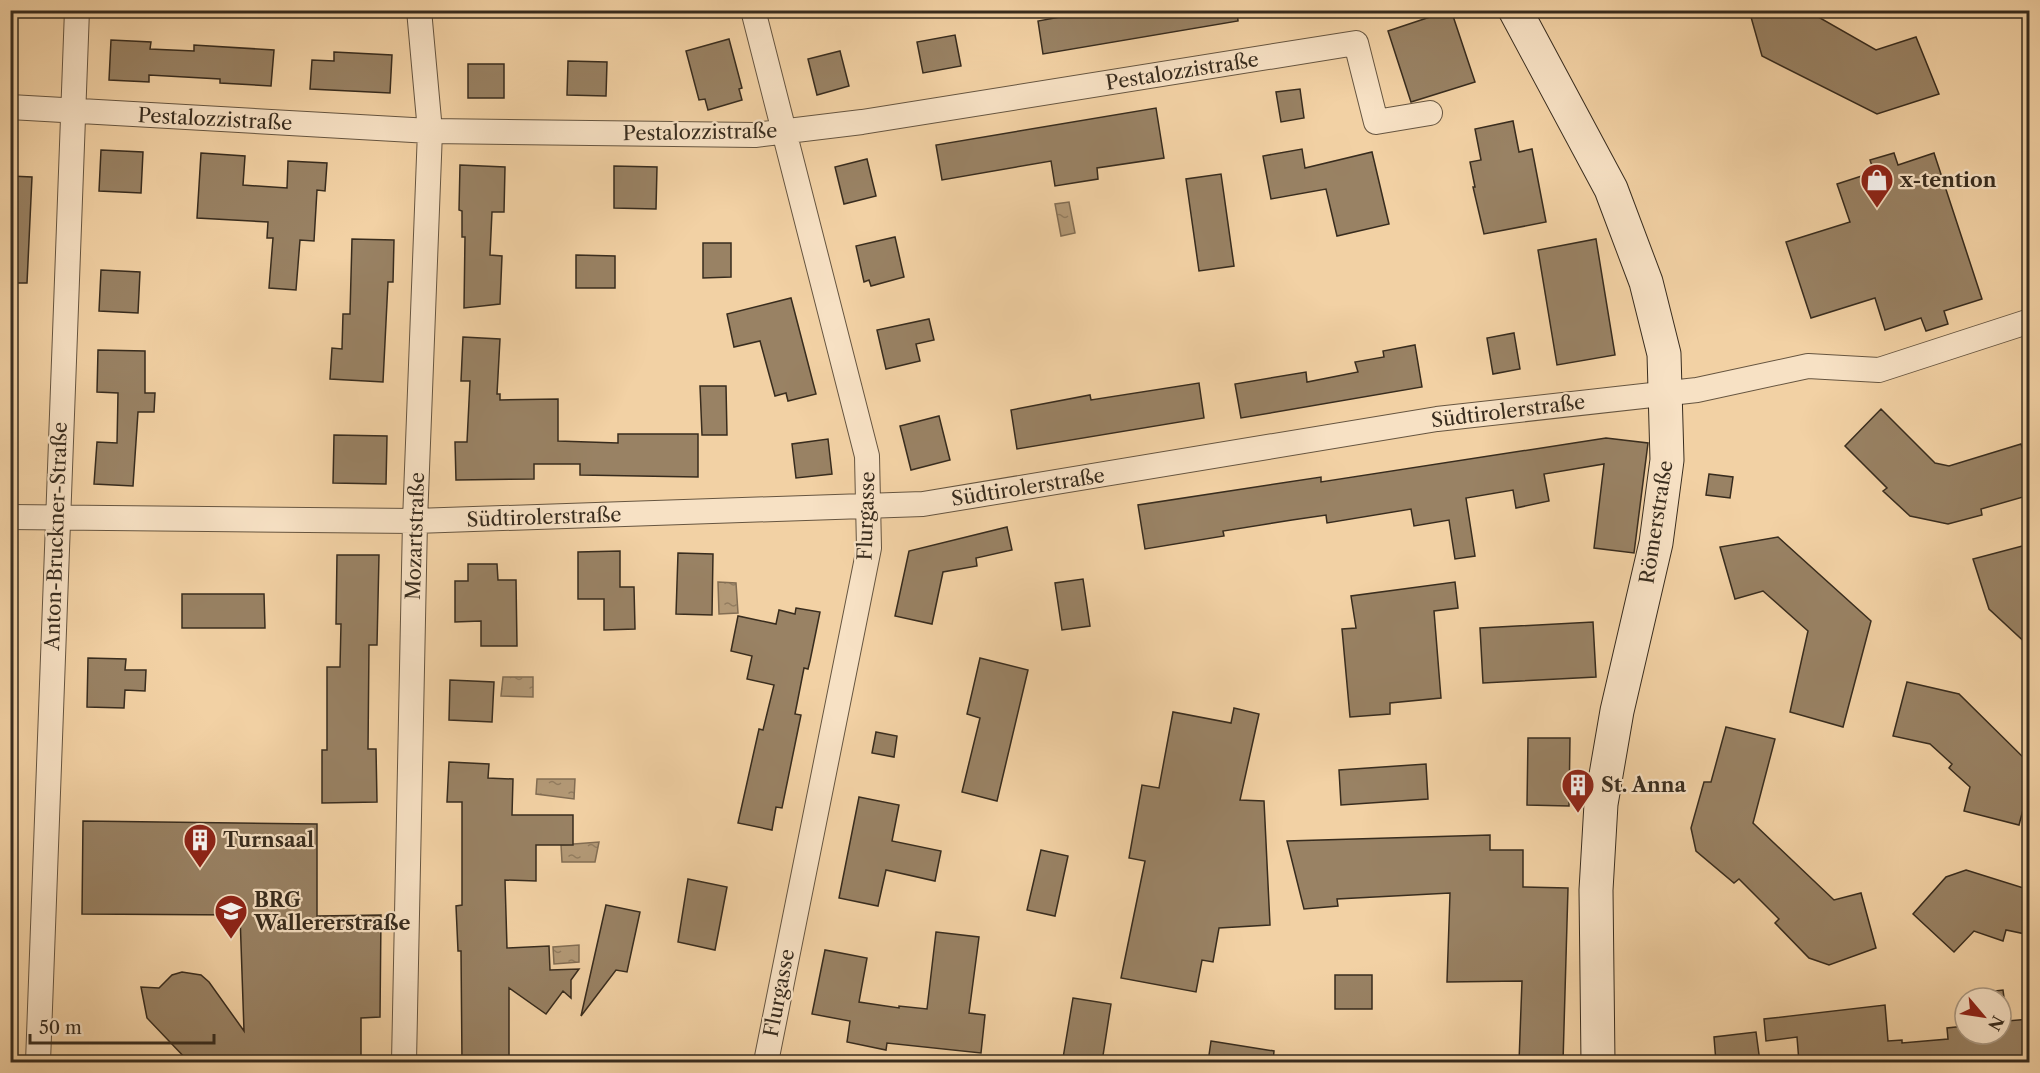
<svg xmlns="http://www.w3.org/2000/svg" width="2040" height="1073" font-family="'Libre Caslon Text',serif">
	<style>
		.water { fill: url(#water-ripples); stroke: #826d53; stroke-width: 1.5 }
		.building { fill: #998264; stroke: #382c1e; stroke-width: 1.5 }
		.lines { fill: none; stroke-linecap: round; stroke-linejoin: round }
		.street-casing { stroke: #665540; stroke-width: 26 }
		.secondary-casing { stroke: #382c1e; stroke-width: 35 }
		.street { stroke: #f7e1c4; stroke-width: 24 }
		.secondary { stroke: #f7e1c4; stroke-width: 33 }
		.labels { text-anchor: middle; stroke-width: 4.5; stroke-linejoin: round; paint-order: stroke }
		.street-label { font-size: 20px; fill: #382c1e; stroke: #f7e1c4 }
		.poi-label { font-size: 20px; font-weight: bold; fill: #382c1e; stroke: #f7e1c4; text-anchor: start }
	</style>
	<defs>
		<pattern id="water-ripples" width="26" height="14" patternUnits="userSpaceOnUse" patternTransform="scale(1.5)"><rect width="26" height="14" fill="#b39976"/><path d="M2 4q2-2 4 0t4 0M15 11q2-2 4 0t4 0" fill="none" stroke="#937d60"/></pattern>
	</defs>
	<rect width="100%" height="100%" fill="#f2d1a4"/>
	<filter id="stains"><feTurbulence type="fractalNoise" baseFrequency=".00333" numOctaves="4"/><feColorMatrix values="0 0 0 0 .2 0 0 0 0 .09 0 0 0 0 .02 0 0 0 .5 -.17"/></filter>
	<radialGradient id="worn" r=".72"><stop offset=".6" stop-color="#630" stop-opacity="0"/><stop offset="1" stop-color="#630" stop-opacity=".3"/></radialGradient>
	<!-- water -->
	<path class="water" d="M1069 202 1075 233 1061 236 1055 204Z
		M718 582 736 583 738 613 719 614Z
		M503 677H533V697L501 696Z
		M537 779H575L574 799 536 794Z
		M599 842 595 862H562L561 845Z
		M579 945V962L554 964 553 947Z"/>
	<!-- building -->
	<path class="building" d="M1098 10H1237L1238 21 1043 54 1038 21Z
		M1451 10 1475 82 1411 102 1388 31Z
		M1749 10H1812L1813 14 1876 50 1916 37 1939 94 1877 114 1762 56Z
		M955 35 961 66 923 73 917 42Z
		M729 39 742 88 739 89 742 100 708 110 705 99 699 100 686 51Z
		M111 40 151 42 150 49 194 51V45L274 50 271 86 220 83V79L149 75V82L109 80Z
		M840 51 849 86 817 95 808 59Z
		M334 52 392 55 390 93 310 89 312 60 334 61Z
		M568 61 607 62 606 96 567 95Z
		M468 64H504V98H468Z
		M1300 89 1304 118 1281 122 1276 92Z
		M1156 108 1164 158 1097 168 1098 179 1055 186 1051 161 942 180 936 145Z
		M1513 121 1519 152 1532 149 1546 222 1484 234 1473 187H1475L1470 162 1481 160 1475 129Z
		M1302 149 1305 168 1372 152 1389 224 1337 236 1326 189 1271 199 1263 156Z
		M101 150 143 152 141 193 99 191Z
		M201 153 245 156 243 185 287 188 288 161 327 163 325 191 317 190 314 241 300 240 296 290 269 288 273 238H267L268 222 197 218Z
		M1894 153 1898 165 1934 153 1982 299 1944 311 1948 324 1926 331 1921 318 1885 330 1875 298 1811 318 1786 242 1850 222 1837 184 1874 172 1870 160Z
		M867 159 876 196 844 204 835 167Z
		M460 165 505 167 504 212H492L490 255 502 256 500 304 464 308 465 237H462V211L459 210Z
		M614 166 657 167 656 209 614 208Z
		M1221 174 1234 266 1199 271 1186 179Z
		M10 176 32 177 27 283H10Z
		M895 237 904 277 871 286 869 280 864 282 856 246Z
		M352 239 394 240 393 282H388L383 382 330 379 332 348 342 349 343 314H350Z
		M1596 239 1615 355 1557 365 1538 250Z
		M703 243H731V277L703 278Z
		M576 255 615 256V288H576Z
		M101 270 140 272 138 313 99 311Z
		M791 298 816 394 788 401 786 393 775 396 760 341 734 347 727 314Z
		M929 319 934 340 916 344 920 361 886 369 877 330Z
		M1514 333 1520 369 1493 374 1487 338Z
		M463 337 500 339 497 394H500V400L558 399V441L618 443V434H698V477L580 475V464H534V479L456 480 455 442H467L470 381H461Z
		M1415 345 1422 387 1241 418 1235 384 1306 372 1307 382 1358 372 1355 362 1384 357 1383 351Z
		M98 350 145 351V393H155L154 412H138L133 486 94 484 97 442 117 443 118 393 97 392Z
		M1199 383 1204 418 1017 449 1011 410 1090 395 1091 400Z
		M700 386H726L727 435H702Z
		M1881 409 1935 463 1949 466 2021 444 2030 472V495L1981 509 1982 515 1948 524 1910 516 1883 491 1887 488 1845 446Z
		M939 416 950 460 911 470 900 426Z
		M334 435 387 436 386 484 333 483Z
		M1606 438 1648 443 1634 553 1594 548 1604 464 1544 474 1549 501 1516 508 1513 490 1466 498 1475 556 1455 559 1449 520 1414 526 1411 509 1327 523 1326 515 1292 520 1223 531 1224 536 1145 549 1138 505 1321 477V482Z
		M828 439 832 474 796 478 792 444Z
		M1709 474 1733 477 1730 498 1706 495Z
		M1007 527 1012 550 976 558 977 566 943 572 932 624 895 616 909 551Z
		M1778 537 1871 621 1843 727 1790 712 1808 631 1763 591 1735 599 1720 547Z
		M2030 544V647L1989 609 1973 559Z
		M620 551V587H634L635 629 604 630V599H578V552Z
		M678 553 713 554 712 615 676 614Z
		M337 555H379L377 645H369L368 749H376L377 802 322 803V750H327V667H340L341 624H336Z
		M468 564H497L498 580H516L517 646H481V621L455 622V581H468Z
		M1083 579 1090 626 1062 630 1055 583Z
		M1455 582 1458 608 1434 611 1441 698 1390 703V714L1350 717 1342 629 1356 628 1351 596Z
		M182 594H264L265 628H182Z
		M796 608 820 612 810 661 808 669 804 668 795 714 801 715 782 808 776 807 772 830 738 823 759 729 763 730 774 685 747 679 752 656 731 651 738 616 776 624 779 610 795 614Z
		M1593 622 1596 677 1483 683 1480 628Z
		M88 658 126 659 125 670H146L145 691 125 690 124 708 87 707Z
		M980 658 1028 670 997 801 962 792 980 718 967 714Z
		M450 680 494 682 492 722 449 720Z
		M1907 682 1959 694 2026 760 2030 783 2019 825 1964 811 1970 787 1949 768 1952 764 1930 744 1893 736Z
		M1234 708 1259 714 1240 800 1264 801 1270 925 1219 928 1213 962 1202 960 1196 992 1121 978 1145 861 1129 858 1142 785 1159 788 1173 712 1231 723Z
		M1726 727 1775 739 1753 823 1834 900 1861 893 1876 948 1829 965 1809 958 1775 923 1779 919 1739 879 1734 883 1696 851 1691 828 1704 782H1711Z
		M876 732 897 736 894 757 872 753Z
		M1528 738H1570L1569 806 1527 805Z
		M449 762 489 764 488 778 513 779 512 815H573V845H536V881L505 880 507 948 549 946 550 970 579 969 571 980V998L563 991 546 1014 509 988V1062H462L461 951H458L456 906 462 905V802H447Z
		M1426 764 1428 799 1341 805 1339 770Z
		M859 797 899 805 892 841 941 851 935 881 886 870 878 906 839 898Z
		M83 821 317 824V916L381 915 380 1017 361 1018V1062H189L147 1018 141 987 159 988 172 975 182 972 201 975 209 982 244 1031 240 915 82 914Z
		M1490 835V850H1523V887L1568 888 1563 1062H1519L1522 981 1447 982 1450 893 1337 899 1338 906 1304 909 1287 841Z
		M1041 850 1068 856 1055 916 1027 910Z
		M1966 870 2030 890V935L2006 930 2003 941 1974 931 1954 952 1913 914 1946 877Z
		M688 879 727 887 715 950 678 942Z
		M606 905 640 912 627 972 616 970 581 1016Z
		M936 932 979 937 969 1013 985 1015 981 1053 887 1043 886 1050 847 1042 850 1021 812 1014 825 950 867 958 859 1002 899 1008V1006L927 1009Z
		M1335 975H1372V1009H1335Z
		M2003 990 2007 1021 2030 1019V1061L1799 1062 1797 1037 1766 1041 1764 1019 1885 1005 1888 1041 1902 1040V1043L1948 1039 1947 1028 1965 1026V1034H2001V998H1978V993Z
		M1073 998 1111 1004 1102 1062 1063 1058Z
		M1756 1032 1760 1062H1716L1714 1037Z
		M1211 1041 1274 1051 1273 1062H1208Z"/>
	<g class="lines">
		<!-- street casing -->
		<g class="street-casing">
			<path id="street" d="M753 10 867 456 869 548 766 1062
				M10 107 430 131 755 135 862 122 1356 43 1376 122 1430 113
				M10 517 415 521 923 504 1437 419 1697 390 1808 366 1879 370 2030 321
				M38 1062 77 10
				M404 1062 415 521 430 131 419 10"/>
		</g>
		<!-- secondary casing -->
		<g class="secondary-casing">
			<path id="secondary" d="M1515 10 1611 189 1646 282 1664 354 1667 460 1656 543 1617 711 1601 804 1596 890 1598 1062"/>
		</g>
		<!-- street -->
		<use href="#street" class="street"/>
		<!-- secondary -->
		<use href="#secondary" class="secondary"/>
	</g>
	<!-- icons -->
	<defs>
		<g id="shop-pin" transform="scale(1.725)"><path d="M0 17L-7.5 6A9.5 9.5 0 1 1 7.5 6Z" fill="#8f2418" stroke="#f7e1c4"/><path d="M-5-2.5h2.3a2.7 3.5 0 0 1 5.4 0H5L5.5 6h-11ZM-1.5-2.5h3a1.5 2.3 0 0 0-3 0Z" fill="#fff"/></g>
		<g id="building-pin" transform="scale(1.725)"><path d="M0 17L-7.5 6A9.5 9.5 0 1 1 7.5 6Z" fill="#8f2418" stroke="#f7e1c4"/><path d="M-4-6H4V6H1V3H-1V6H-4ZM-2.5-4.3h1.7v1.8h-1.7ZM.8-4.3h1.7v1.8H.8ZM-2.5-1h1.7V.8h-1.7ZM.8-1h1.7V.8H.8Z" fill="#fff"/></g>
		<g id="school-pin" transform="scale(1.725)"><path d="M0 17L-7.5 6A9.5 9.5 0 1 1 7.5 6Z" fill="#8f2418" stroke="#f7e1c4"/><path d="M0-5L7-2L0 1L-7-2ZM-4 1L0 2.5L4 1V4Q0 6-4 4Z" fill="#fff"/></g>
	</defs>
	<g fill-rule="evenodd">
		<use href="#shop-pin" x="1877" y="180"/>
		<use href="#building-pin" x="1578" y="785"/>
		<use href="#building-pin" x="200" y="840"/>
		<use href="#school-pin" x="231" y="911"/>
	</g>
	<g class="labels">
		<!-- street labels -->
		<g class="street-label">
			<text transform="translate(1182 71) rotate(-9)" y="7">Pestalozzistraße</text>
			<text transform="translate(215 119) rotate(3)" y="7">Pestalozzistraße</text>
			<text transform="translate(700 132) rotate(-1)" y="7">Pestalozzistraße</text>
			<text transform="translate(1508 411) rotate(-7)" y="7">Südtirolerstraße</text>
			<text transform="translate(1028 487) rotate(-9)" y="7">Südtirolerstraße</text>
			<text transform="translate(866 516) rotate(-88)" y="7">Flurgasse</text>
			<text transform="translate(544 517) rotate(-2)" y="7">Südtirolerstraße</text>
			<text transform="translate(1656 522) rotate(-81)" y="7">Römerstraße</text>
			<text transform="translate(56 536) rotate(-88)" y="7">Anton-Bruckner-Straße</text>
			<text transform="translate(415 536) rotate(-88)" y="7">Mozartstraße</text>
			<text transform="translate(779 993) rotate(-79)" y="7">Flurgasse</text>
		</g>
		<!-- poi labels -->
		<g class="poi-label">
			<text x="1900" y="187">x-tention</text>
			<text x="1601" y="792">St. Anna</text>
			<text x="223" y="847">Turnsaal</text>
			<text x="254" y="907">BRG<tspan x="254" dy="23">Wallererstraße</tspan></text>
		</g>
	</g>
	<!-- margin -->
	<rect width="2040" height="1073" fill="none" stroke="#f2d1a4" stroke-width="36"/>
	<rect x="12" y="12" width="2016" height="1049" fill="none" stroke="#382c1e" stroke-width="3"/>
	<rect x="18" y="18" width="2004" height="1037" fill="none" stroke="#382c1e" stroke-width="1.5"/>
	<!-- north arrow -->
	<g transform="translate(1983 1016) rotate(119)"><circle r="28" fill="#f7e1c4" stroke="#ab9982" stroke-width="1.5"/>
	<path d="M0-4.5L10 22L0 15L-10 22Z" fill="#8f2418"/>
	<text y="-9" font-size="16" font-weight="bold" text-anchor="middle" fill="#382c1e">N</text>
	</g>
	<!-- scale -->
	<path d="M30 1034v9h184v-9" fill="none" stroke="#382c1e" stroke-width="3"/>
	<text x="39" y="1034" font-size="18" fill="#382c1e" stroke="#f7e1c4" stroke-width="4.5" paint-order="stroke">50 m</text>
	<rect width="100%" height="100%" filter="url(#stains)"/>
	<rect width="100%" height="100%" fill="url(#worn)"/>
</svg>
